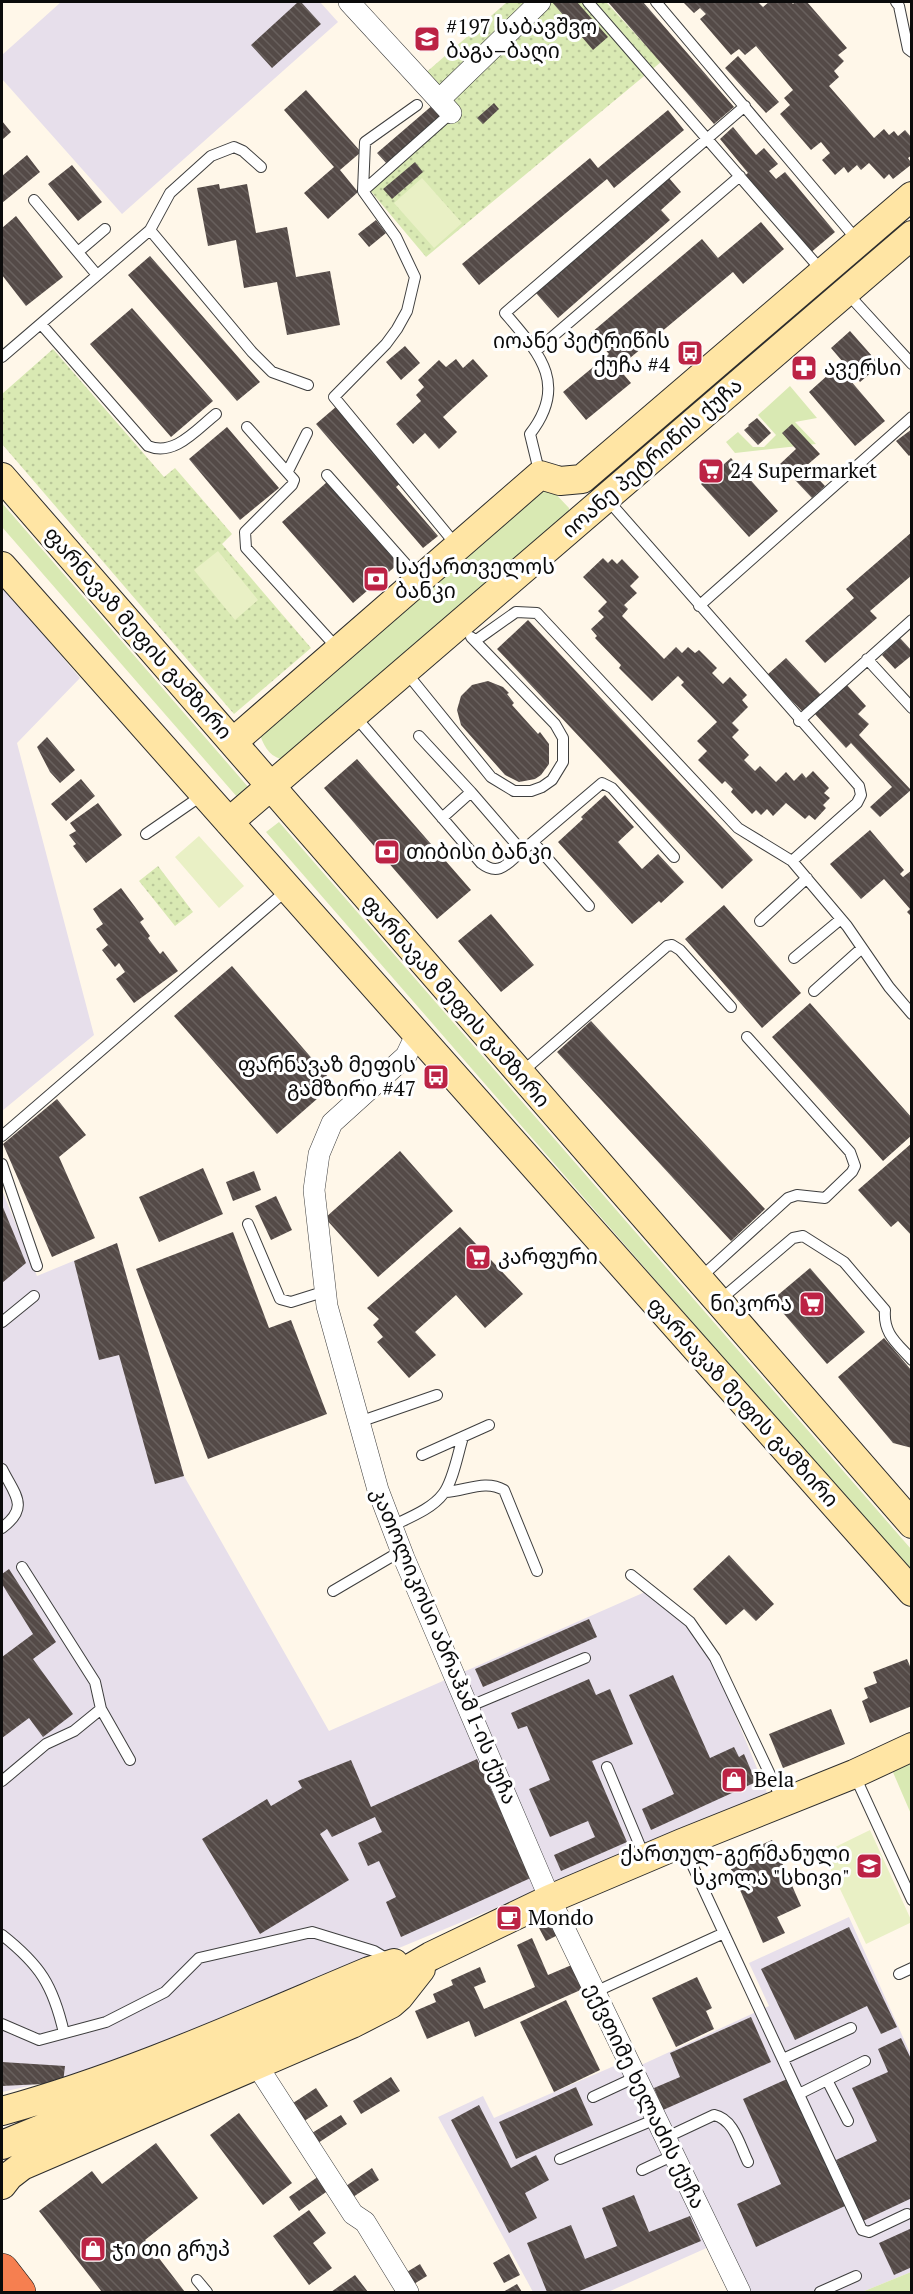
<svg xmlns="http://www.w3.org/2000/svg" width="913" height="2294" font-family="'PT Serif','Noto Sans Georgian',serif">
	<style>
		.industrial { fill: #e7dfeb }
		.grass { fill: #d9e9b3 }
		.park { fill: url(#park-dots) }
		.pitch { fill: #e9f0c5 }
		.building { fill: url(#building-back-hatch) }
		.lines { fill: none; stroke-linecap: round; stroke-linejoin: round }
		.lane-casing { stroke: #3e3e3e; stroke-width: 12 }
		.street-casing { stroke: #3e3e3e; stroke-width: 22 }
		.secondary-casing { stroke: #2d2d2d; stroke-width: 30 }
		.highway-casing { stroke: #1c1c1c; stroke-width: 34 }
		.lane { stroke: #fff; stroke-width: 10 }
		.street { stroke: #fff; stroke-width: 21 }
		.secondary { stroke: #ffe5a4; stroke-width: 28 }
		.highway { stroke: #f67f50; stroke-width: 33 }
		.labels { text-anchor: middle; stroke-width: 6; stroke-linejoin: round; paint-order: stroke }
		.poi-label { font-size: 21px; fill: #0b0b0b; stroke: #fff; text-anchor: start }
		.street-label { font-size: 21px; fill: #0b0b0b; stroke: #fff }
	</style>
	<defs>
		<pattern id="park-dots" width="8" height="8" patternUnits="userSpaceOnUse" patternTransform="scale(1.5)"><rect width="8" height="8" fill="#d9e9b3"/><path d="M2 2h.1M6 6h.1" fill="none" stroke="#b9c699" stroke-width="1.8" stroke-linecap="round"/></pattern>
		<pattern id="building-back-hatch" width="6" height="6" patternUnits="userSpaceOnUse" patternTransform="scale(1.5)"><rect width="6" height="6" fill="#544a47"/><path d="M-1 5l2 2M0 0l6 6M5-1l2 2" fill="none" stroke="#68605d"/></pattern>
	</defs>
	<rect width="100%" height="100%" fill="#fff7e9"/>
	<!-- industrial -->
	<path class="industrial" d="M61 2H320L338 22 122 214 2 79V55Z
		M2 586 80 678 17 743 94 1035 2 1111Z
		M2 1190 37 1276 117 1243 184 1476 329 1731 645 1592 704 1639 768 1795 109 2068 2 2092Z
		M849 1917 911 2055V2272L862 2292H731L711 2246 608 2292H533L438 2117 483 2096 494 2118 621 2063 626 2072 769 2006 749 1963Z"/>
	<!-- grass -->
	<path class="grass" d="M790 386 817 418 795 422 816 444 735 453 726 442 738 432 753 447H764L776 435 758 415Z
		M535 488H550L569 508V516L286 760C271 758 265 749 260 735Z
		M2 503 249 788 238 798 2 527Z
		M279 822 911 1549V1574L266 832Z
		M911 1761V1814L892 1770Z
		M911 2272V2292H862Z"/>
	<!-- park -->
	<path class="park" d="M507 2H606L661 62 426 257 369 189 457 114 422 76Z
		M53 349 164 477 175 468 232 534 222 544 311 648 234 714 2 444V394Z
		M158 866 193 912 175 926 139 881Z"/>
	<!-- pitch -->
	<path class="pitch" d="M422 178 462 223 434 248 394 203Z
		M218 551 258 600 235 620 194 570Z
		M199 836 244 886 219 908 175 857Z
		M870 1830 912 1922 866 1944 823 1853Z"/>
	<!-- building -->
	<path class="building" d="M298 2H301L321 24 272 68 251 45Z
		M552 2H577L608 37 593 50Z
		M608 2H643L734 107 714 124Z
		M683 2H758L763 7 769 2H791L793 4 795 2H807L847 48 838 55 844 61 834 71 839 77 829 86 874 138 884 129 889 135 894 131 898 136 905 130 912 138V155L908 158 912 164 893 179 889 174 884 179 869 163 861 170 857 165 848 173 844 167 835 175 822 160 830 153 821 142 811 150 780 114 790 105 784 98 793 90 756 46 745 55 739 49 731 55 700 19 706 14 700 8 694 13Z
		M738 56 779 102 766 113 725 68Z
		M306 90 361 152 340 170 358 192 328 219 304 193 334 167 284 110Z
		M494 103 499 109 483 124 477 118Z
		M434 104 445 116 388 165 377 153Z
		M668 110 684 130 614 188 607 179 479 285 462 264 590 158 598 168Z
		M2 121 11 132 2 140Z
		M733 127 756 155 764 148 778 164 769 171 776 179 785 172 835 232 809 254 744 176 748 173 720 139Z
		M27 155 40 172 2 203V176Z
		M415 162 423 172 392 199 383 189Z
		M72 165 102 202 78 221 48 184Z
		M669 178 681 192 661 210 670 220 558 318 536 293Z
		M219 184 220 189 247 184 256 233 287 227 296 277 330 271 340 325 287 335 277 282 244 288 236 240 208 246 197 188Z
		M16 216 63 277 26 306 2 275V228Z
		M376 220 386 233 369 247 358 234Z
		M761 222 784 249 743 284 733 272 618 368 631 383 586 420 563 392 609 354 591 333 702 239 718 258Z
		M150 256 260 382 237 401 128 275Z
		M132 308 213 401 171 437 90 344Z
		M850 331 880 365 860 382 831 348Z
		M405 346 420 363 401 380 386 362Z
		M456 359 463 368 473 359 488 376 443 417 457 432 439 449 425 433 413 444 396 424 421 401 416 395 424 387 418 380 439 360 446 367Z
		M838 366 885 421 855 446 809 392Z
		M337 406 402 482 396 487 438 536 423 548 316 424Z
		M757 418 771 433 758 445 744 430 749 426 748 425Z
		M792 424 820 454 806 466 825 486 812 498 780 464 796 449 782 433Z
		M227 427 279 488 240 520 189 459Z
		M912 429V453L909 456 896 441Z
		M731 458 778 511 749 537 701 484Z
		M327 482 398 564 353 603 282 522Z
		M912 532V575L870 611 877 618 825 663 805 641 854 598 846 589Z
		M603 558 608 563 612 559 617 564 622 559 639 577 630 586 637 593 624 605 628 609 622 616 664 659 676 647 682 653 688 647 695 653 699 650 717 668 712 673 723 684 730 677 747 695 742 700 748 707 732 723 739 730 732 737 749 755 744 760 755 771 760 766 776 782 786 772 794 781 802 773 806 778 813 771 829 788 824 793 830 798 823 805 826 808 815 820 809 815 805 819 786 803 773 816 767 809 761 815 756 810 752 814 731 792 733 789 725 781 722 784 698 760 707 751 697 741 717 722 681 685 684 682 678 676 652 701 619 668 621 665 595 638 597 636 591 629 604 617 598 611 607 602 583 577Z
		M528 620 753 860 722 889 497 649Z
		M900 638 912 651V655L895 669 882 655Z
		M786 658 821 695 803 712 767 675Z
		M488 681 503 687 509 693 507 694 514 703 512 705 538 734 540 732 549 744V764L541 775 535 779 519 782 505 775 461 725 457 710 461 696 472 685Z
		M846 684 866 706 858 714 869 724 859 735 911 790 880 817 870 807 892 787 851 743 846 748 815 714Z
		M47 737 75 770 60 783 50 772 37 747Z
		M357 759 471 890 437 919 324 788Z
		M81 779 95 796 66 821 51 804Z
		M605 795 634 827 618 842 642 869 658 854 684 882 661 903 659 901 632 924 558 842 583 819 581 817Z
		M98 803 122 835 86 863 73 846 76 844 69 835 76 831 70 823Z
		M870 830 904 870 900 874 903 877 912 870V917L907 912 910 909 884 879 861 899 830 864Z
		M121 888 144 919 140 922 150 936 148 938 160 954 163 951 178 971 134 1003 116 979 125 972 119 963 115 967 102 950 108 945 96 929 103 924 93 909Z
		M724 905 801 993 762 1028 685 939Z
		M491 914 534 965 501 992 458 941Z
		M232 966 334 1084 277 1134 174 1016Z
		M810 1003 912 1118V1135L883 1161 772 1037Z
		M591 1021 765 1209 731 1241 557 1052Z
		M57 1099 86 1135 59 1157 95 1238 52 1257 3 1144Z
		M912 1143V1236L898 1221 891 1227 858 1190Z
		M400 1151 453 1211 378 1277 325 1218Z
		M203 1168 223 1214 159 1242 139 1197Z
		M254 1171 261 1190 233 1201 226 1182Z
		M276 1196 292 1230 271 1240 255 1206Z
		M2 1205 26 1263 2 1283Z
		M460 1227 523 1294 485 1328 456 1295 415 1332 436 1355 409 1378 377 1342 383 1337 373 1325 379 1319 367 1308Z
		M233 1232 269 1328 291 1320 327 1414 208 1459 136 1269Z
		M117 1243 184 1476 155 1484 119 1355 99 1360 74 1261Z
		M810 1268 865 1332 827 1364 772 1300Z
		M884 1338 912 1371V1448L893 1443 838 1377Z
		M729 1555 774 1604 756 1621 744 1609 726 1625 693 1589Z
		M9 1569 56 1642 33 1659 73 1714 43 1737 29 1718 2 1738V1657L33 1634 2 1584V1574Z
		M589 1619 597 1637 483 1687 475 1669Z
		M907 1659 912 1671V1706L870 1723 862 1701 868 1698 864 1688 877 1683 873 1672Z
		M673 1675 710 1758 734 1747 739 1757 744 1754 756 1782 651 1830 642 1809 674 1794 629 1695Z
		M589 1679 596 1695 610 1689 633 1744 592 1761 627 1842 561 1871 554 1855 595 1837 588 1821 550 1837 529 1789 550 1780 527 1726 518 1729 511 1713Z
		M831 1709 845 1744 783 1768 769 1734Z
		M477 1759 499 1807 507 1803 535 1876 401 1937 386 1902 396 1897 379 1861 368 1866 358 1843 382 1832 375 1817 332 1837 327 1829 320 1834 349 1880 260 1934 202 1839 267 1799 271 1806 302 1788 298 1781 351 1760 371 1807Z
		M772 1840 801 1906 777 1917 785 1933 763 1943 727 1860Z
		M554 1921 560 1934 546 1941 539 1928Z
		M849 1927 897 2027 881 2034 867 2006 795 2040 761 1969Z
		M532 1938 548 1975 574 1964 585 1988 475 2037 469 2021 427 2039 415 2011 436 2002 433 1994 453 1985 451 1980 480 1967 486 1982 474 1987 484 2009 535 1987 517 1945Z
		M697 1977 712 2008 706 2011 714 2029 676 2047 652 1998Z
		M566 2000 600 2070 554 2092 520 2022Z
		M751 2017 771 2062 663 2110 654 2088 680 2077 670 2053Z
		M901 2038 912 2061V2198L863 2221 836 2160 877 2141 852 2088 888 2072 878 2049Z
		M2 2062 65 2066 63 2083 2 2086Z
		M391 2077 400 2091 361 2114 353 2101Z
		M787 2079 845 2206 756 2247 737 2204 781 2184 743 2099Z
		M576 2087 593 2125 516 2159 499 2122Z
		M316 2088 328 2106 301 2123 290 2105Z
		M479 2105 511 2168 536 2155 549 2180 525 2193 537 2218 509 2233 451 2120Z
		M239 2113 292 2183 263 2205 210 2135Z
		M341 2115 347 2124 318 2143 312 2133Z
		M156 2143 198 2198 145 2240 185 2292H102L39 2211 92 2171 102 2184Z
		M372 2168 379 2180 353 2197 346 2186Z
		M319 2176 329 2190 299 2211 289 2197Z
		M634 2195 649 2232 690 2216 701 2241 577 2292H547L527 2243 571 2225 585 2259 617 2246 602 2208Z
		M309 2210 326 2233 313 2243 332 2268 309 2285 273 2236Z
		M912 2228V2267L894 2275 879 2243Z
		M509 2254 520 2275 504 2283 493 2263Z
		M420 2264 427 2276 409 2287 402 2275Z
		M355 2275 368 2292H331Z
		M517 2284 522 2292H503Z"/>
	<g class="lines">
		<!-- lane casing -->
		<g class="lane-casing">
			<path id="lane" d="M588 2 822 271
				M656 2 857 240
				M896 2 899 6 908 49 912 52
				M417 105 365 142 363 191 396 237 415 277 407 311 397 329 386 344 334 397 457 546
				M261 167 243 151 234 147 211 156 170 193 150 230 252 352 272 372 308 385
				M363 191 451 113
				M34 200 97 275
				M78 252 105 229
				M847 293 912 364
				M41 324 148 446C174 457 196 430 216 414
				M537 350 740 176
				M2 357 150 230
				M247 427 294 480 292 485 245 532 246 548 338 649
				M288 471 307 433
				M327 475 419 579
				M540 475 530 434C569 384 539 353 505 313L745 106
				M606 498 859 786 861 795 857 803 792 861 847 926 889 987 912 1014
				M699 606 912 417
				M475 641 516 612 537 613 738 828 792 861
				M867 659 912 708
				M405 671 491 777 514 791H531L542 787 552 780 563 762V738L555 724 471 637
				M354 715 481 863C499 877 507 864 522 851
				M799 721 912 620
				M419 736 471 792
				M442 818 471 792 522 851 602 783 612 788 674 857
				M146 834 204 794
				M533 842 589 906
				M760 921 807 878
				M794 958 841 919
				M814 991 862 948
				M522 1072 667 946 672 945 680 950 731 1007
				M2 1136 287 890
				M2 1164 37 1266
				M248 1224 280 1299 291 1302 326 1291
				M700 1278 788 1198 797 1195 825 1198 852 1172 855 1166 850 1152 747 1037
				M720 1300 793 1238 803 1236 844 1262 885 1310C883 1334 897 1343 912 1360
				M2 1322 34 1296
				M359 1422 437 1395
				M422 1455 489 1425
				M2 1469C15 1495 30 1507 2 1528
				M445 1492C466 1491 485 1479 504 1490L537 1571
				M392 1526C408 1518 432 1509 443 1494 453 1482 458 1453 463 1437
				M22 1567 95 1682 101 1709 130 1760
				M631 1575 690 1622 715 1658 783 1802
				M333 1591 401 1551
				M468 1707 585 1658
				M607 1767 645 1858
				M854 1774 912 1900
				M2 1781 46 1744 74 1731 101 1709
				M682 1843 862 2230 869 2232 907 2214
				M2 1935C40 1965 53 1985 64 2033
				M899 1974 912 1968
				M595 1992 724 1933
				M2 2024 39 2040 106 2022 165 1992 199 1958 312 1932 374 1951 389 1960
				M783 2059 851 2028
				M827 2080 848 2121
				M799 2094 865 2061
				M593 2097 636 2077
				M665 2138 714 2115C734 2119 740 2146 748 2162
				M560 2159 656 2119
				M642 2170 674 2155
				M197 2280 207 2292
				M820 2292 856 2276"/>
		</g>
		<!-- street casing -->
		<g class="street-casing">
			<path id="street" d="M349 2 451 113
				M439 100 540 2
				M416 1035 406 1056 332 1123 319 1154 314 1190 327 1306 378 1490 404 1558 550 1899 740 2292
				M256 2064 353 2214 365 2222 408 2292"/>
		</g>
		<!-- secondary casing -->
		<g class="secondary-casing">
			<path id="secondary" d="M2 477 912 1524
				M2 566 912 1592
				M233 742 540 475 560 481 582 479 912 196
				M229 822 912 235
				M2 2111C129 2076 247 2022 369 1971L394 1963
				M2 2145 361 1997 431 1956 550 1899 682 1843 854 1774 912 1747
				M2 2185 9 2176 22 2166 352 2024 391 2004 399 1997 421 1969"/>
		</g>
		<!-- highway casing -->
		<g class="highway-casing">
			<path id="highway" d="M2 2270 19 2292"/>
		</g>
		<!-- lane -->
		<use href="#lane" class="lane"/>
		<!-- street -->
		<use href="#street" class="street"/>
		<!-- secondary -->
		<use href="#secondary" class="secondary"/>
		<!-- highway -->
		<use href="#highway" class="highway"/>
	</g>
	<!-- icons -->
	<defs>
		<g id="school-square" transform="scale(1.35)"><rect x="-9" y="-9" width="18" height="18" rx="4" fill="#bc2345" stroke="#fff"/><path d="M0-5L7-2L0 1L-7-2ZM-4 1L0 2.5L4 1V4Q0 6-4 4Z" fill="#fff"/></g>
		<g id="bus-square" transform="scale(1.35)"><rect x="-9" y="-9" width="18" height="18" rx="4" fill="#bc2345" stroke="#fff"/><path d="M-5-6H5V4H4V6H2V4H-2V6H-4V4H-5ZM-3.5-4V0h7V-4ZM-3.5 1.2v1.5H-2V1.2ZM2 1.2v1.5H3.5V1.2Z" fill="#fff"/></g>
		<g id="pharmacy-square" transform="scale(1.35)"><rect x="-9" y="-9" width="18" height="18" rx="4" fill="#bc2345" stroke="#fff"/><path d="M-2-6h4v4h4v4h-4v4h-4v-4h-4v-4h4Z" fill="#fff"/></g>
		<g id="supermarket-square" transform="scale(1.35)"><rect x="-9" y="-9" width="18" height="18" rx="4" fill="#bc2345" stroke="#fff"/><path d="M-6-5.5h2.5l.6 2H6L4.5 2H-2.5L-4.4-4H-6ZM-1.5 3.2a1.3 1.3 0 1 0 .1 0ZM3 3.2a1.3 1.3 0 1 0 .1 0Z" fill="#fff"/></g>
		<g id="bank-square" transform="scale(1.35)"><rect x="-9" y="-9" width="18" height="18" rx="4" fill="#bc2345" stroke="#fff"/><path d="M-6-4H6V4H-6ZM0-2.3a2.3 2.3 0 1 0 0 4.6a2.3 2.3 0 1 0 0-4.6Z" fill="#fff"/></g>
		<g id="shop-square" transform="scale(1.35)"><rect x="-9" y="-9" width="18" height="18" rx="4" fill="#bc2345" stroke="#fff"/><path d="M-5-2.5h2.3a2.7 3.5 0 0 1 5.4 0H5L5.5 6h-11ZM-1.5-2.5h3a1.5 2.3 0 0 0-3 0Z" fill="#fff"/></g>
		<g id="cafe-square" transform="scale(1.35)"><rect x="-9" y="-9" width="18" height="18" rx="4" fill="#bc2345" stroke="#fff"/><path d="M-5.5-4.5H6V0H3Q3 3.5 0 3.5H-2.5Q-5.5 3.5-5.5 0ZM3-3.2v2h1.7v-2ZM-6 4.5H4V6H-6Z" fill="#fff"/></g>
	</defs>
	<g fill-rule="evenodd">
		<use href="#school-square" x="427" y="39"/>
		<use href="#bus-square" x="690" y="353"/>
		<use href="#pharmacy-square" x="804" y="368"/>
		<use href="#supermarket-square" x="711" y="471"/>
		<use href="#bank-square" x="376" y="579"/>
		<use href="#bank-square" x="387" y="852"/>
		<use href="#bus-square" x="436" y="1077"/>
		<use href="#supermarket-square" x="478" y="1257"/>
		<use href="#supermarket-square" x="812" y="1304"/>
		<use href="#shop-square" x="734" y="1780"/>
		<use href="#school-square" x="869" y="1866"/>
		<use href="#cafe-square" x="509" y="1918"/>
		<use href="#shop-square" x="93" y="2249"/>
	</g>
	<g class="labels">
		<!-- poi labels -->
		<g class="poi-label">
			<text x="446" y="34">#197 საბავშვო<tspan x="446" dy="24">ბაგა–ბაღი</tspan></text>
			<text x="670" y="348" text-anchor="end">იოანე პეტრიწის<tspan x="670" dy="24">ქუჩა #4</tspan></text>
			<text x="824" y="375">ავერსი</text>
			<text x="730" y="478">24 Supermarket</text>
			<text x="395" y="574">საქართველოს<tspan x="395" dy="24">ბანკი</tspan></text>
			<text x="406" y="859">თიბისი ბანკი</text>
			<text x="416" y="1072" text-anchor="end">ფარნავაზ მეფის<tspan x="416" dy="24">გამზირი #47</tspan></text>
			<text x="498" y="1264">კარფური</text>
			<text x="792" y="1311" text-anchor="end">ნიკორა</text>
			<text x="754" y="1787">Bela</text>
			<text x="850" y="1861" text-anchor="end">ქართულ-გერმანული<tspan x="850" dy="24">სკოლა "სხივი"</tspan></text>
			<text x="528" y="1925">Mondo</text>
			<text x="112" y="2256">ჯი თი გრუპ</text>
		</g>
		<!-- street labels -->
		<g class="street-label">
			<text transform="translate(652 458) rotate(-41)" y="7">იოანე პეტრიწის ქუჩა</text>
			<text transform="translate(138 633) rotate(49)" y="7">ფარნავაზ მეფის გამზირი</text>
			<text transform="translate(456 1001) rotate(49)" y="7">ფარნავაზ მეფის გამზირი</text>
			<text transform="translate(743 1402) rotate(48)" y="7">ფარნავაზ მეფის გამზირი</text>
			<text transform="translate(444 1646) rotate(67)" y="7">კათოლიკოსი აბრაჰამ I-ის ქუჩა</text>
			<text transform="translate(645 2096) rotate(64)" y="7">ექვთიმე ხელაძის ქუჩა</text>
		</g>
	</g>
	<!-- border -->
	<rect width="913" height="2294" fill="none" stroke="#0b0b0b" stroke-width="6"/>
</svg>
